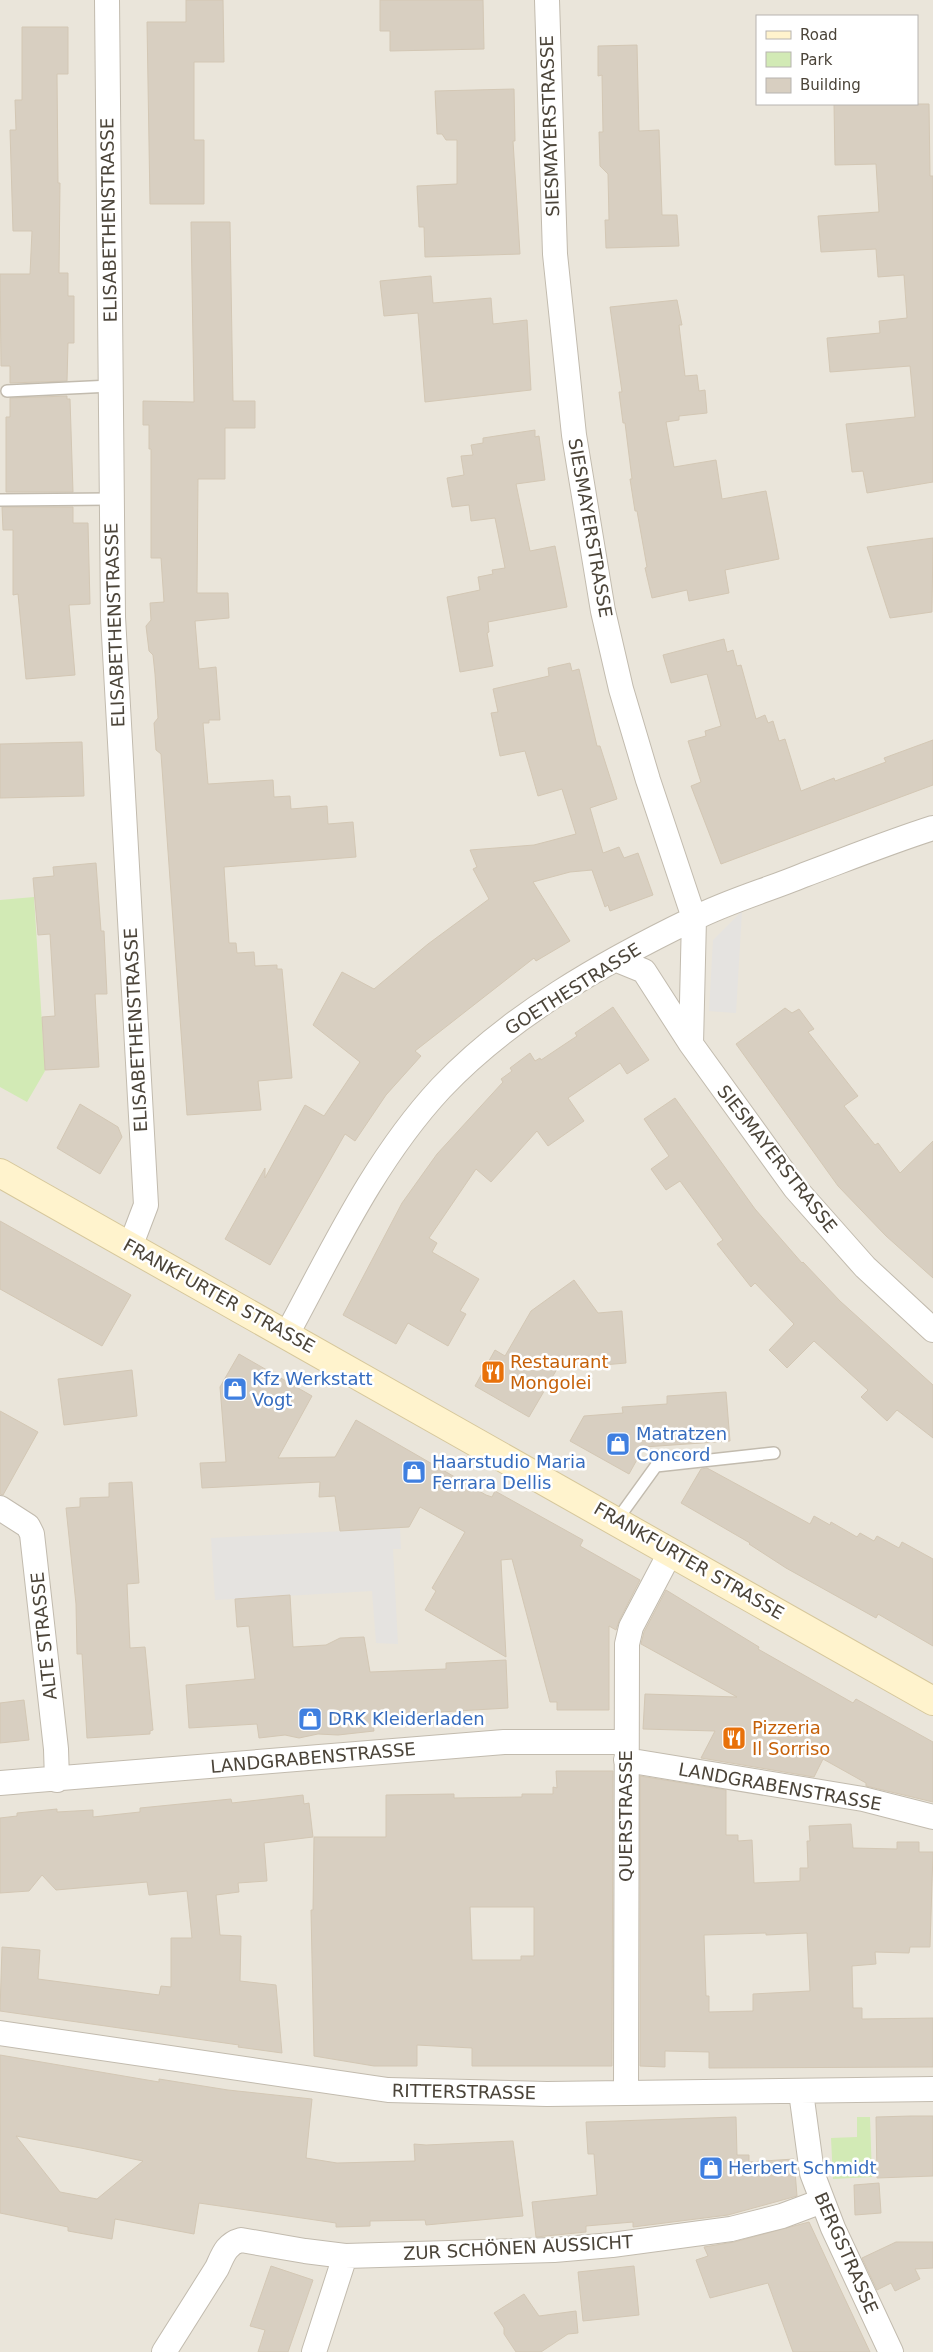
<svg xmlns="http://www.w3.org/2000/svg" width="933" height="2352" font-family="'DejaVu Sans',sans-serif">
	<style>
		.residential { fill: #eae5da; fill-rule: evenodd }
		.green { fill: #d2eab5 }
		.parking { fill: #e5e3e0 }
		.building { fill: #d8cfc1; stroke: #d3c7b4; fill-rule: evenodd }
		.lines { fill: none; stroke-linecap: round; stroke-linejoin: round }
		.service-casing { stroke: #c2bbae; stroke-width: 14 }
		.minor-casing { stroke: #c2bbae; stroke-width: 26 }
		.secondary-casing { stroke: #d6c79b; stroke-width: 30 }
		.service { stroke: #fff; stroke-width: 11 }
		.minor { stroke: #fff; stroke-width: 24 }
		.secondary { stroke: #fff3cd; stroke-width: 28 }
		.labels { text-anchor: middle; stroke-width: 5; stroke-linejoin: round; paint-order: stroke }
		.street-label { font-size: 18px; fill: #4b4439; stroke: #fff }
		.food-label { font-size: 18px; fill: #c56008; stroke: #fff; text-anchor: start }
		.shop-label { font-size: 18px; fill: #366cbe; stroke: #fff; text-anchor: start }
	</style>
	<rect width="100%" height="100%" fill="#f6f3ec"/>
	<!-- residential -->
	<path class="residential" d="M0 0H933V2352H0ZM757 16H917V104H757Z"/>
	<!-- green -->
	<path class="green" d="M34 897 45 1071 27 1102 0 1087V900Z
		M857 2117H870L872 2177 833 2179 831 2138 857 2137Z"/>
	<!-- parking -->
	<path class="parking" d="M742 911 736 1013 709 1011 713 940Z
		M400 1528 401 1549H393L398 1644 376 1643 372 1591 215 1600 211 1538Z"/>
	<!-- building -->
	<path class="building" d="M186 0H223L224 62H194V140H204V204H150L147 22H186Z
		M380 0H483L484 49 390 51V31H380Z
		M22 27H68V74H57L58 183H60L59 273H68V296H74V343H68L67 381 10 383V366H1L0 274H30L32 231H13L10 130H16L15 100H22Z
		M637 45 639 131 659 130 662 215H677L679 246 606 248 605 220H609L608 174 600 166 599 132H603L602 75 598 76V46Z
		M514 89 515 141H513L520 254 425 257 424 227H419L417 186 457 184V140H446L442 134H437L435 91Z
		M834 104H929L930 176H933V482L867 493 863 471 852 472 846 424 915 417 910 366 830 372 827 338 880 333 879 321 907 318 904 275 878 277 876 249 821 252 818 216 879 212 876 164 835 165Z
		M191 222H230L233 401H255V428H225V479H198L197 593H228L229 618 195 621 199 669 216 667 220 720H209V723H203L208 784 273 780 274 797 290 796 291 809 327 806 328 824 353 822 356 857 224 867 229 943H236L237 953 254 952 255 966 277 965V969H282L292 1078 258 1081 261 1110 187 1115 161 754 156 750 154 723 158 718 155 674 153 655 149 651 146 626 151 620 150 603 164 602 161 558H151V449H149V425H143V401L194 402Z
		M431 276 433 303 491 298 493 324 527 320 531 390 425 402 418 313 384 316 380 281Z
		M677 300 682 325H679L685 376 697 375 699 391 705 390 707 413 679 416V420L666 422 674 467 716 460 722 499 766 491 779 559 725 570 729 593 689 601 687 590 652 598 645 568 647 567 637 511H635L630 479H632L625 423H623L619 392H622L610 307Z
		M67 396V399H70L73 492H6V417H10V398Z
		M535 430V437L539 436 545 480 516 484 530 551 555 546 567 607 488 622 489 632 487 633 493 666 460 672 447 597 480 590 478 577 493 574 492 570 505 568 495 518 471 521 469 505 452 507 447 478 464 475 461 456 473 455 471 445 483 443V438Z
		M2 507H73V523H88L90 604 69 605 75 675 26 679 18 594 13 595V530H3Z
		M933 538 932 612 890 618 867 547Z
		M724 639 727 652 733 650 737 666 741 665 756 719 765 715 768 723 773 721 779 741 785 739 801 791 834 778 835 781 886 762 884 758 933 740V785L721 864 691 786 701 782 688 741 706 736 705 731 721 726 707 674 671 683 663 655Z
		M570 663 572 671 579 669 597 746H600L617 799 590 808 603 853 619 847 624 858 638 853 653 895 610 911 608 905 605 907 592 870 570 872 533 882 570 941 536 961 534 958 415 1051 421 1056 386 1095 355 1141 345 1134 270 1265 225 1239 265 1168V1178L305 1105 324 1116 360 1062 313 1025 342 972 374 989 428 944 489 899 473 869 477 867 470 850 534 845 576 834 562 789 538 796 525 751 500 756 491 713 498 712 493 689 549 676 548 668Z
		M82 742 84 796 0 798V744Z
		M96 863 101 931H104L107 994H95L99 1067 45 1070 42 1017 55 1016 50 934 38 935 33 878 54 876 53 867Z
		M613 1007 649 1060 627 1074 620 1063 568 1098 584 1121 548 1146 537 1131 491 1182 476 1169 429 1238 437 1243 432 1252 479 1279 460 1311 466 1314 448 1346 408 1323 396 1344 343 1315 402 1203 437 1154 503 1082 501 1079 512 1071 510 1068 530 1053 535 1061 540 1058 541 1060 577 1036 575 1033Z
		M785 1008 792 1013 799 1009 814 1029 808 1032 858 1096 844 1106 875 1145 878 1143 900 1173 933 1141V1278L886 1236 838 1186 736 1044Z
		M675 1098 755 1209 802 1263 803 1262 840 1301 933 1385V1438L897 1410 887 1421 861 1397 868 1390 814 1341 787 1368 769 1350 794 1324 755 1283 751 1287 717 1244 723 1240 680 1181 666 1190 651 1169 669 1156 644 1119Z
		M80 1104 118 1127 122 1137 100 1174 57 1148Z
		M0 1221 131 1295 102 1346 0 1289Z
		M574 1280 598 1313 622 1311 626 1363 557 1369 529 1417 475 1386 495 1350 505 1356 531 1311Z
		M239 1354 312 1396 278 1458 335 1457 356 1420 486 1495 492 1497 495 1491 583 1540 580 1546 640 1580 619 1621 616 1630 609 1626V1710H557V1702H550L512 1559 501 1560 506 1657 425 1610 436 1591 432 1588 465 1532 420 1507 409 1527 340 1531 335 1496 319 1497 320 1482 202 1488 200 1463 226 1462 220 1387Z
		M132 1370 137 1416 64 1425 58 1379Z
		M726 1392 730 1441 644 1447 629 1474 570 1441 584 1416 623 1413 622 1407 667 1404V1396Z
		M0 1411 38 1432 3 1495 0 1494Z
		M707 1468 810 1524 814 1516 830 1525 831 1522 857 1537 860 1533 874 1541 877 1536 899 1548 902 1542 933 1559V1646L878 1614 876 1618 786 1568 749 1544 750 1543 681 1503 701 1469Z
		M132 1482 139 1583 127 1584 130 1648 145 1647 153 1730 150 1731V1734L87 1738 82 1654H77L76 1604 66 1508 80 1507V1498L109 1497V1483Z
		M666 1590 759 1647 758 1649 853 1703 856 1699 933 1742V1802L866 1786V1783L823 1759 814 1777 701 1758 715 1731 643 1729 645 1694 737 1697 641 1644 644 1632Z
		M290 1595 293 1647 326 1645 340 1638 364 1637 370 1672 446 1669V1663L506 1660 508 1708 372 1716 374 1731 338 1735 318 1734 299 1738 285 1735 259 1738 257 1724 189 1728 186 1685 255 1679 249 1626 237 1627 235 1599Z
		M24 1700 29 1740 0 1743V1703Z
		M556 1771H613L612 2066H472V2048L417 2045V2066H374L314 2056 311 1910H313L314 1837H386V1795L454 1794V1798L522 1797V1794H553V1787L557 1788ZM470 1907H534V1956H521V1960H472Z
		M640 1776 726 1790V1835H738V1841L752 1840 754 1883 800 1881V1868H808L807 1841H810L809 1826 851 1824 853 1848 897 1849V1842H919V1852H933L930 1947H910L909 1953 875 1952 876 1964 852 1966 853 2008H862V2019L933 2018V2067L709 2068V2052L665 2051V2067L640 2066ZM766 1933V1935L807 1933 810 1991 753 1994V2011L709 2012V1996H706L704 1935Z
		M303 1795 304 1804 309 1803 313 1837 264 1843 267 1881 238 1883 239 1892 216 1895 220 1935 241 1936 240 1981 276 1985 282 2053 238 2047 239 2045 0 2011 2 1947 40 1950 38 1979 159 1995 161 1986 171 1987V1938H192L187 1891 149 1895 147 1882 56 1890 42 1875 29 1891 0 1893V1818L17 1816V1813L57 1809V1812L93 1810V1817L140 1812V1808L231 1799 232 1803Z
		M0 2055 159 2082V2079L228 2090 312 2099 306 2158 337 2163 415 2161 414 2144 426 2145 513 2141 523 2216 426 2225 425 2220 370 2221V2226L336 2227V2223L199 2203 194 2234 115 2219 112 2239 68 2231V2227L0 2213ZM16 2136 81 2148 143 2161 97 2199 60 2192Z
		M911 2116H933V2176L877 2178 876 2117Z
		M736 2117 737 2155H749V2162L794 2159 797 2196 728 2215 633 2227V2222L586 2226V2232L536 2237 532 2202 597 2195 594 2154H588L586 2122Z
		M879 2183 881 2213 855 2215 854 2185Z
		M809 2222 836 2280 870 2352H793L768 2283 710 2298 696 2260 708 2256 704 2247 734 2242Z
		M896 2242H933V2268L915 2269 920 2279 895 2291 891 2283 877 2290 862 2258Z
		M271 2266 313 2280 288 2352H258L265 2330 250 2326Z
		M634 2266 639 2315 583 2321 578 2272Z
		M524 2294 539 2316 576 2311 578 2333 568 2334 541 2352H516L504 2334V2328L494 2313Z"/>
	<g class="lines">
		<!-- service casing -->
		<g class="service-casing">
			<path id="service" d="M7 391 111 386
				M0 500 111 499
				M617 1520 656 1466 774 1453"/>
		</g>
		<!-- minor casing -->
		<g class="minor-casing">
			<path id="minor" d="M107 0 113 617 146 1205 130 1247
				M547 0 555 254 574 435 603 611 621 689 648 780 694 918 691 1044 795 1188 865 1267 933 1330
				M617 960 644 971 691 1044
				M287 1334C333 1249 375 1159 441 1088 509 1016 604 962 693 919 728 901 768 890 804 875 847 859 889 842 933 828
				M0 1508 28 1526 32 1534 56 1749 57 1780
				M626 1760 863 1799 933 1817
				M0 1783 504 1742H626
				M0 2033 388 2090 547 2094 933 2089
				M626 2092 627 1644 631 1627 671 1551
				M801 2092 812 2173 833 2228 891 2352
				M164 2352 217 2268C223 2255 226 2244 241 2240L305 2251 345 2256 554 2250 612 2245 731 2229 782 2216 822 2201
				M314 2352 345 2256"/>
		</g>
		<!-- secondary casing -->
		<g class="secondary-casing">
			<path id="secondary" d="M0 1173 933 1701"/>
		</g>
		<!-- service -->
		<use href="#service" class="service"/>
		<!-- minor -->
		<use href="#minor" class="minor"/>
		<!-- secondary -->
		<use href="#secondary" class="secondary"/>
	</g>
	<!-- icons -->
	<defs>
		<g id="restaurant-square" transform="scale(1.25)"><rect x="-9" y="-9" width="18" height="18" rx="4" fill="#e8710a" stroke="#fff"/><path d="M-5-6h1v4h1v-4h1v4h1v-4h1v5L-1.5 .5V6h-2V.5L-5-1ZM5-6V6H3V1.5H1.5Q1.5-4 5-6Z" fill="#fff"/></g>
		<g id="shop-square" transform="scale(1.25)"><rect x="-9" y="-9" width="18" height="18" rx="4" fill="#3f7fe0" stroke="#fff"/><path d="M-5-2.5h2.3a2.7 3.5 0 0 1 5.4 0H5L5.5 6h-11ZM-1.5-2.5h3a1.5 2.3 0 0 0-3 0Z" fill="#fff"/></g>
	</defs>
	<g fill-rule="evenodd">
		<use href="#restaurant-square" x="493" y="1372"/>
		<use href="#shop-square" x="235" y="1389"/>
		<use href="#shop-square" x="618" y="1444"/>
		<use href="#shop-square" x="414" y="1472"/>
		<use href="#shop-square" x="310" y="1719"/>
		<use href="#restaurant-square" x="734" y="1738"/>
		<use href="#shop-square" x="711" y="2168"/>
	</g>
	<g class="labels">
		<!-- street labels -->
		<g class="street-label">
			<text transform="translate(550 126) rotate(-92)" y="6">SIESMAYERSTRASSE</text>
			<text transform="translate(109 220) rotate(-91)" y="6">ELISABETHENSTRASSE</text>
			<text transform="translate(590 528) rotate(80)" y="6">SIESMAYERSTRASSE</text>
			<text transform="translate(115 625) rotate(-92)" y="6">ELISABETHENSTRASSE</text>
			<text transform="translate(573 989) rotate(-32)" y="6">GOETHESTRASSE</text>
			<text transform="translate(136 1030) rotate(-93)" y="6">ELISABETHENSTRASSE</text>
			<text transform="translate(777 1159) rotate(52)" y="6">SIESMAYERSTRASSE</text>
			<text transform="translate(219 1296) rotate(29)" y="6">FRANKFURTER STRASSE</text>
			<text transform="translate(689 1561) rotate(30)" y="6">FRANKFURTER STRASSE</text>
			<text transform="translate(44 1636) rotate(-96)" y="6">ALTE STRASSE</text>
			<text transform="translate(313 1758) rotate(-5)" y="6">LANDGRABENSTRASSE</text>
			<text transform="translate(780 1787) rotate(10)" y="6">LANDGRABENSTRASSE</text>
			<text transform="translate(626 1816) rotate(-90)" y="6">QUERSTRASSE</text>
			<text transform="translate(464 2092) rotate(1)" y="6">RITTERSTRASSE</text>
			<text transform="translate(518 2248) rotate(-3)" y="6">ZUR SCHÖNEN AUSSICHT</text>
			<text transform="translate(846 2253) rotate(66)" y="6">BERGSTRASSE</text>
		</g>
		<!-- food labels -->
		<g class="food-label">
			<text x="510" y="1368">Restaurant<tspan x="510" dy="21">Mongolei</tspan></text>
			<text x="752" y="1734">Pizzeria<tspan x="752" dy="21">Il Sorriso</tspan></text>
		</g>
		<!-- shop labels -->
		<g class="shop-label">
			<text x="252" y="1385">Kfz Werkstatt<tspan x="252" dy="21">Vogt</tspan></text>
			<text x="636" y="1440">Matratzen<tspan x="636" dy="21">Concord</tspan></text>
			<text x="432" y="1468">Haarstudio Maria<tspan x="432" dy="21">Ferrara Dellis</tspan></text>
			<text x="328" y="1725">DRK Kleiderladen</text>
			<text x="728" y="2174">Herbert Schmidt</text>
		</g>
	</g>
	<!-- legend -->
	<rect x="756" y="15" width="162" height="90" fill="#ffffff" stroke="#b7b4b0"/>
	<rect x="766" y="31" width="25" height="8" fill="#fff3cd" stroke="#b7b4b0"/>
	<text x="800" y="40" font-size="15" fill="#4b4439">Road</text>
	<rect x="766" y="52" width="25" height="15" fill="#d2eab5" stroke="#b7b4b0"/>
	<text x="800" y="65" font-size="15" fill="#4b4439">Park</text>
	<rect x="766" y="78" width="25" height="15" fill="#d8cfc1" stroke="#b7b4b0"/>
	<text x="800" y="90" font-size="15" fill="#4b4439">Building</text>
</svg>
